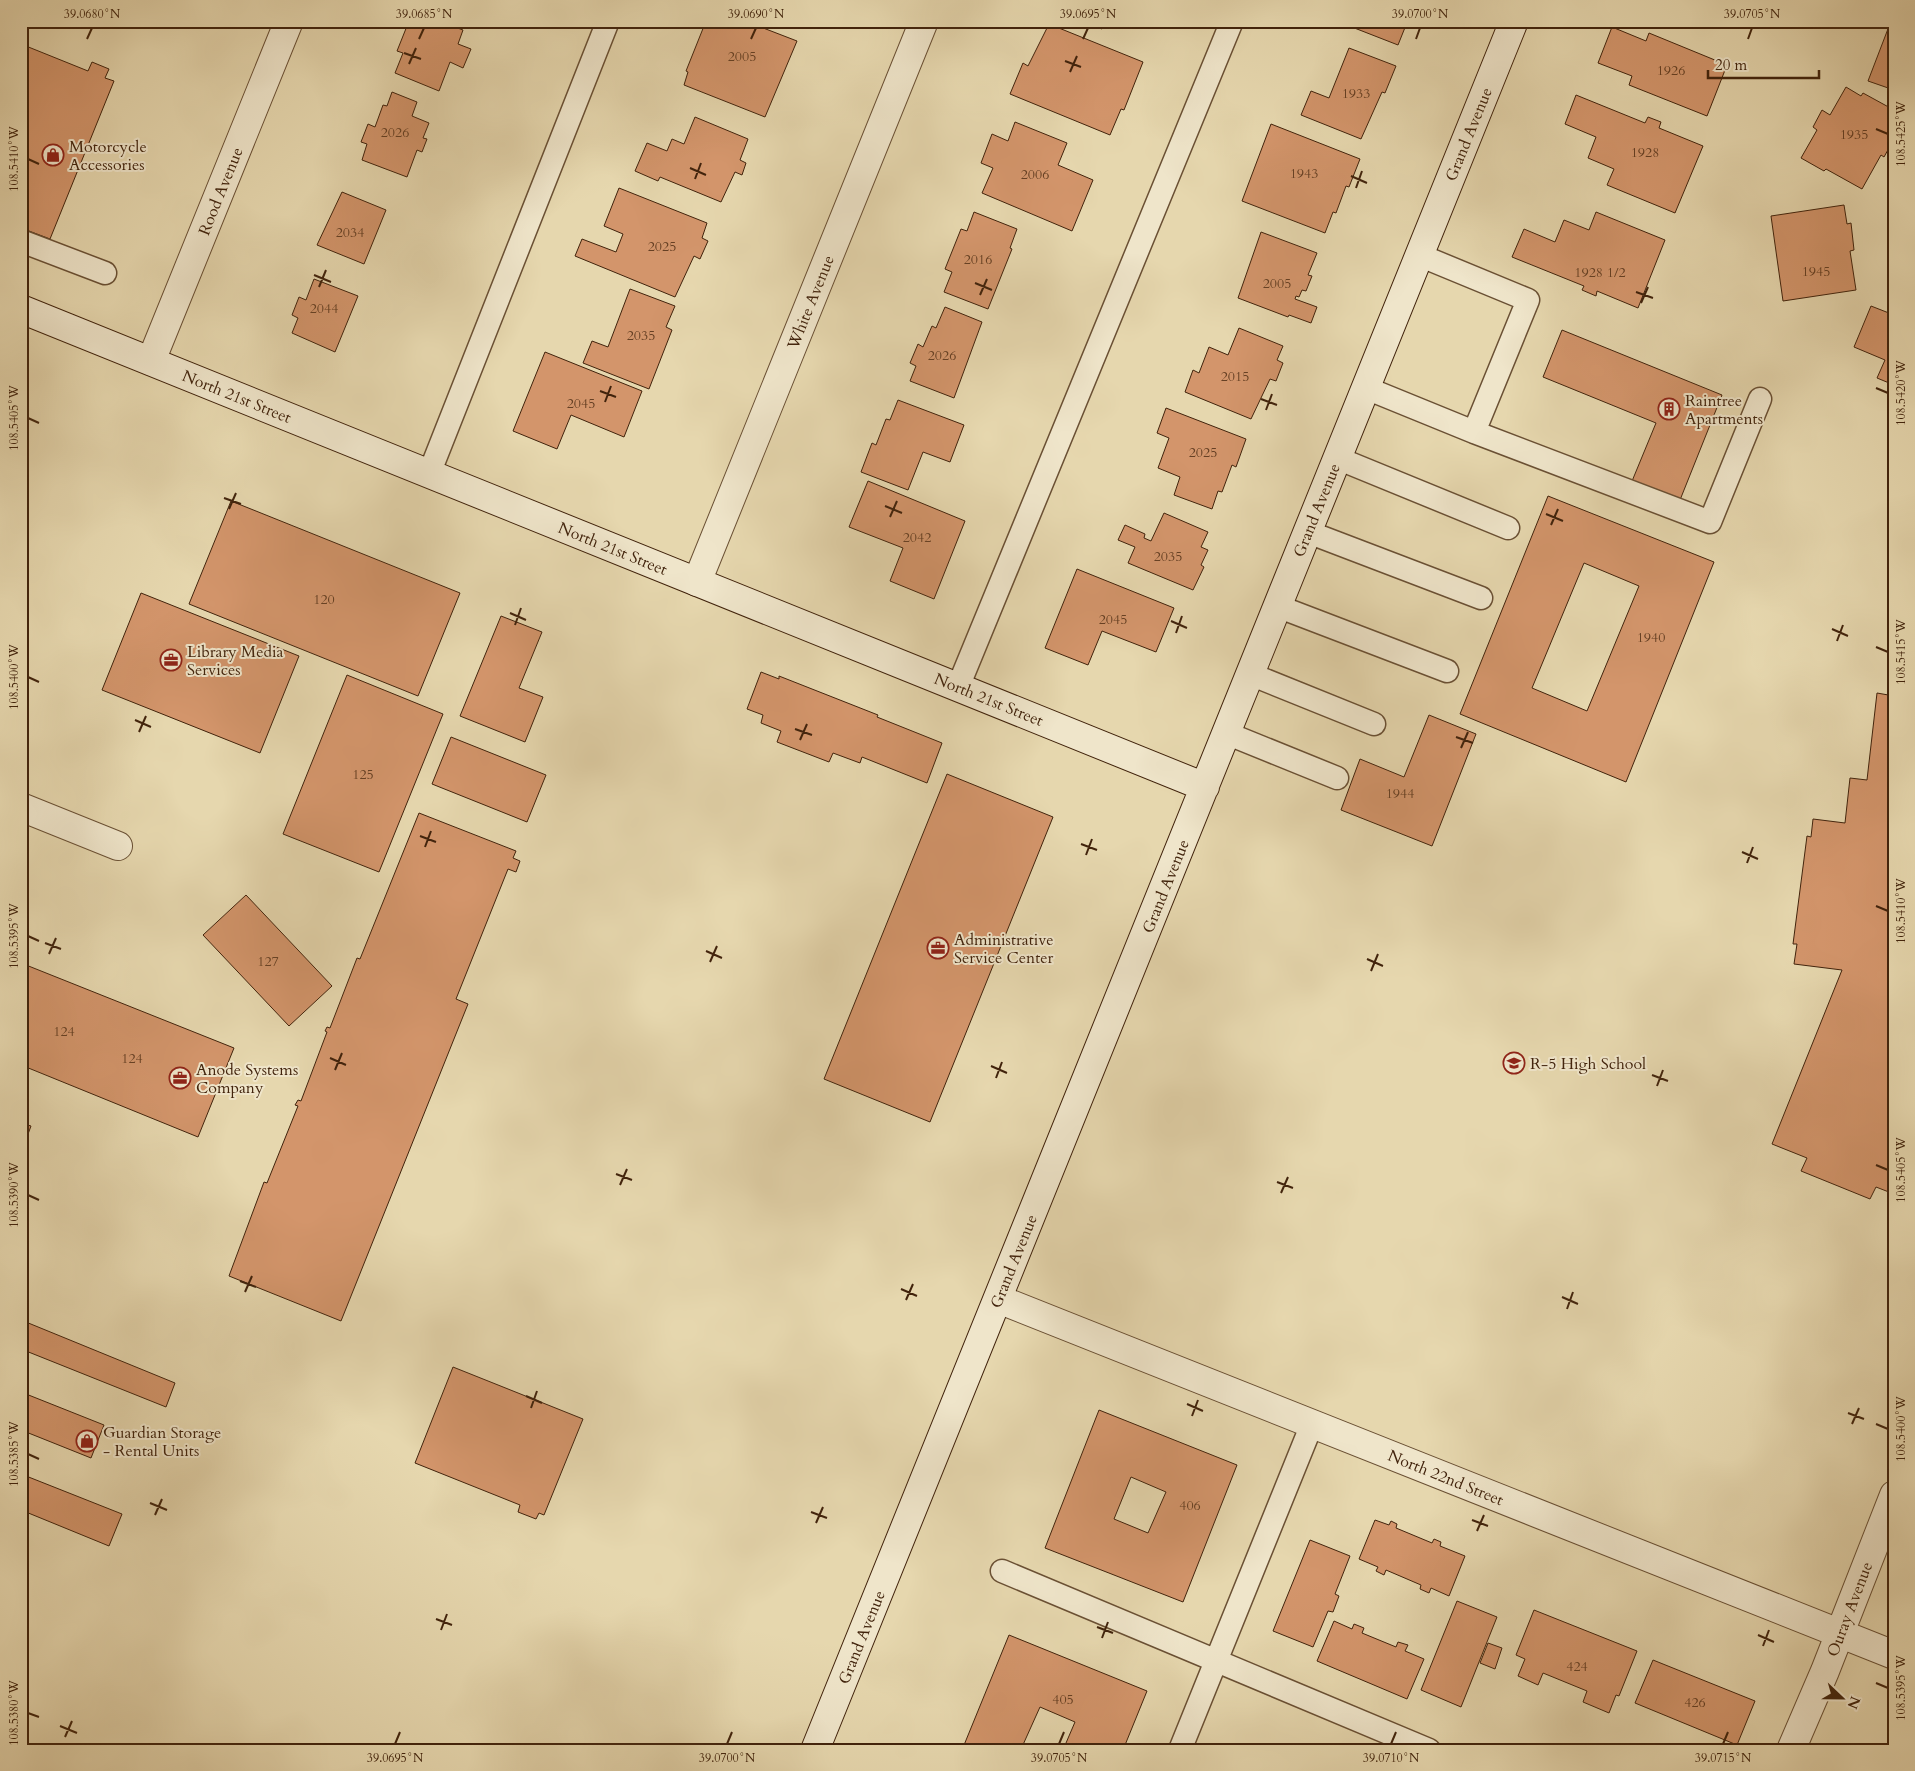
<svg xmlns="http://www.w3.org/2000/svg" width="1915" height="1771" font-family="Cardo,serif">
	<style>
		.building { fill: #d3956b; stroke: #41230c; fill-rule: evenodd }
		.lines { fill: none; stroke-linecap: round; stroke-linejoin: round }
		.lane-casing { stroke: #6a5034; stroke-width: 25 }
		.street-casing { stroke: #6a5034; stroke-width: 30 }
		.secondary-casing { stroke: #41230c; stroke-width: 30 }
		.lane { stroke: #efe5ca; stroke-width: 22 }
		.street { stroke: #efe5ca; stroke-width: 28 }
		.secondary { stroke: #efe5ca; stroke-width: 28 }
		.ticks { fill: none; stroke: #41230c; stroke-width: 2 }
		.labels { text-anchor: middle; stroke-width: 4; stroke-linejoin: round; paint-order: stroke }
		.number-label { font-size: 14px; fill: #664024 }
		.street-label { font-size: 16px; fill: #41230c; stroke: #efe5ca }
		.poi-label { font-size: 16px; fill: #41230c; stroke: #efe5ca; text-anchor: start }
		.neatline { fill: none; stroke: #41230c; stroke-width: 2 }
		.ticks-label { font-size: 12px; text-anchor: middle; fill: #41230c }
	</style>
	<rect width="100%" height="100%" fill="#e6d7ae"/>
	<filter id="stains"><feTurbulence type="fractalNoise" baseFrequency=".004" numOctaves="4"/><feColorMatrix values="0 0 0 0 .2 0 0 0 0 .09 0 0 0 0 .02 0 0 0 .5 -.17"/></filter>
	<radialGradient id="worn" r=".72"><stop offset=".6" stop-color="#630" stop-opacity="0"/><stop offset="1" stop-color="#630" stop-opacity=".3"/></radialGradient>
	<!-- building -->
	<path class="building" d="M409 21H457L455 27 463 30 458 44 471 49 463 68 450 62 439 91 395 73 403 53 397 51Z
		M706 21H745L797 41 765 117 684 85 688 72 686 71Z
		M1084 21H1105L1102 29Z
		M1412 21 1410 26 1406 25 1398 45 1339 22Z
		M1891 21H1894V90L1868 81Z
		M1049 24 1143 62 1124 110 1121 109 1110 135 1010 94 1023 63 1028 66Z
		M1612 27 1646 41 1649 33 1727 65 1707 116 1629 85 1632 76 1598 63Z
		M21 44 88 71 92 62 109 69 105 78 114 81 50 239 21 228Z
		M1349 48 1396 66 1385 93 1382 92 1361 139 1301 115 1311 91 1329 98Z
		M1846 87 1861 96 1863 93 1894 110V139L1884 157 1881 155 1862 189 1826 169 1824 171 1801 158 1817 130 1813 127 1822 110 1830 115Z
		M392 92 417 102 412 116 429 123 423 138 427 139 422 152 417 150 407 177 362 160 367 144 361 142 368 124 375 127 383 105 387 106Z
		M1576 95 1645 123 1648 117 1661 122 1659 128 1703 146 1675 213 1607 185 1614 169 1588 158 1596 137 1565 124Z
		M695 117 748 139 740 160 746 163 742 175 735 172 721 202 660 177 658 181 635 171 647 143 667 151 672 139 684 144Z
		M1015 122 1067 143 1058 165 1093 180 1072 231 982 193 993 168 981 163 992 134 1008 141Z
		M1271 124 1360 159 1349 187 1346 186 1336 213 1333 212 1325 233 1242 201Z
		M619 188 707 223 702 238 708 241 700 259 694 256 675 297 575 256 582 239 616 252 623 234 604 226Z
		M342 192 386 210 364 264 317 245Z
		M1844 205 1847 224 1851 223 1854 250 1850 251 1856 290 1783 301 1771 216Z
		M974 212 1017 229 1010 248 1012 249 988 309 944 292 952 272 945 269 961 229 967 231Z
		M1596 212 1665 240 1638 308 1597 291 1596 296 1582 290 1584 286 1512 257 1524 229 1555 242 1564 220 1589 230Z
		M1261 232 1317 253 1308 275 1312 276 1306 291 1302 290 1299 297 1296 296 1295 299 1317 307 1311 323 1289 315 1288 317 1238 298Z
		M314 279 358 296 335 352 292 333 298 318 292 315 299 297 306 300Z
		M630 289 675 306 666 327 672 330 649 389 583 363 592 341 608 347Z
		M1871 306 1894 315V385L1877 378 1885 360 1854 347Z
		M945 307 982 322 954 398 910 381 916 366 910 363 918 344 923 347 932 326 936 328Z
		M1239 328 1283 346 1277 360 1283 363 1276 381 1270 379 1251 419 1185 392 1193 370 1199 373 1209 347 1228 355Z
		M1562 330 1722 395 1678 505 1630 486 1656 423 1543 377Z
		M545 352 642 391 624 437 571 415 557 449 513 431Z
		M898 400 964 425 950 462 923 452 908 490 861 472 872 443 876 445 886 419 890 420Z
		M1166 408 1246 439 1236 467 1232 465 1222 492 1218 491 1212 509 1174 495 1180 477 1158 468 1169 438 1157 433Z
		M868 481 965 521 934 599 890 581 903 548 849 527Z
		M1548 496 1714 562 1626 782 1460 714ZM1584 563 1639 586 1587 711 1532 688Z
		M231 501 460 593 418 696 189 604Z
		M1164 513 1208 532 1201 547 1208 550 1201 565 1204 567 1193 590 1128 563 1135 547 1118 540 1125 525 1145 534 1144 538 1151 541Z
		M1077 569 1174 608 1156 652 1102 631 1088 665 1045 648Z
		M141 593 299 656 260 753 102 690Z
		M501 616 542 632 519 688 543 697 525 742 460 716Z
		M761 672 779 679V676L878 715 877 717 942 743 927 783 862 757 860 763 833 753 829 762 777 742 781 731 761 723 763 715 747 709Z
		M347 675 443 714 379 872 283 834Z
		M1877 693 1894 696V1194L1876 1187 1870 1199 1801 1171 1807 1158 1772 1144 1842 970 1794 964 1797 944H1793L1807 836 1811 837 1813 819 1845 823 1850 778 1867 780Z
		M1429 715 1476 734 1432 846 1341 810 1360 759 1404 777Z
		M451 737 546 775 527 822 432 784Z
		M947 774 1053 817 930 1122 824 1079Z
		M419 813 516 851 513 858 520 861 516 872 508 869 456 999 468 1004 341 1321 229 1276 264 1182 267 1183 298 1106 295 1105 298 1100 301 1101 327 1032 325 1031 327 1027 330 1028 357 958 360 959Z
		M246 895 332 986 289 1026 203 935Z
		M21 963 234 1048 198 1137 21 1065Z
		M21 1123 31 1126 24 1145 21 1144Z
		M21 1320 175 1383 166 1407 21 1349Z
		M453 1367 583 1419 544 1515 539 1513 536 1519 518 1512 520 1505 415 1463Z
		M21 1392 104 1425 91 1458 21 1430Z
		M1099 1410 1237 1465 1183 1602 1045 1548ZM1131 1477 1166 1492 1148 1533 1114 1519Z
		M21 1474 122 1514 109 1546 21 1510Z
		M1375 1520 1389 1525 1391 1521 1397 1524 1396 1528 1432 1543 1434 1539 1441 1542 1440 1546 1465 1556 1449 1596 1431 1588 1429 1593 1420 1589 1421 1585 1386 1570 1384 1575 1376 1571 1378 1567 1359 1559Z
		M1310 1540 1350 1556 1335 1594 1339 1596 1333 1612 1328 1611 1313 1647 1273 1631Z
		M1457 1601 1497 1617 1461 1707 1421 1690Z
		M1534 1610 1637 1651 1619 1696 1616 1695 1609 1713 1583 1702 1587 1691 1543 1673 1538 1685 1518 1676 1525 1659 1516 1655Z
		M1334 1621 1352 1629 1354 1624 1364 1628 1362 1633 1396 1647 1398 1642 1408 1645 1405 1651 1424 1659 1407 1699 1317 1661Z
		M1009 1635 1147 1691 1123 1750H1063L1075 1722 1040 1707 1022 1747 1029 1750H962Z
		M1488 1643 1502 1648 1495 1669 1480 1663Z
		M1653 1660 1755 1701 1737 1745 1635 1703Z"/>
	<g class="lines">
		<!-- lane casing -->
		<g class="lane-casing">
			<path id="lane" d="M21 241 105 273
				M1366 388 1474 432 1528 300 1419 255
				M1474 432 1710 522 1760 399
				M1337 458 1508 528
				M429 474 608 21
				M1308 532 1481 598
				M1277 606 1447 671
				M1250 674 1374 724
				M958 687 1232 21
				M1226 733 1337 778
				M1002 1571 1429 1750
				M1180 1750 1312 1424"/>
		</g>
		<!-- street casing -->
		<g class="street-casing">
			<path id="street" d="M151 361 289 21
				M697 582 924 21
				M21 807 118 846
				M998 1299 1894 1655
				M1791 1750 1825 1671 1894 1495"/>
		</g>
		<!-- secondary casing -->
		<g class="secondary-casing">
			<path id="secondary" d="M21 309 1205 787
				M815 1750 1514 21"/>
		</g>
		<!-- lane -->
		<use href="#lane" class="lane"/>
		<!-- street -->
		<use href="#street" class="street"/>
		<!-- secondary -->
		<use href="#secondary" class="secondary"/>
	</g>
	<!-- ticks -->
	<path class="ticks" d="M87 39 92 28M419 39 424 28M751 39 756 28M1083 39 1088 28M1416 39 1420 28M1748 39 1752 28M404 53 421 59M1065 61 1081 67M409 64 416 48M1070 72 1077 56M1876 129 1888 134M28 159 39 164M690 168 706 175M1351 176 1367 183M695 179 701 163M1356 188 1362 171M314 275 331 282M975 283 992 290M319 287 326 270M1636 292 1653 298M980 295 987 279M1641 303 1648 287M1876 388 1888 393M600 391 616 397M1261 399 1277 405M605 402 611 386M1266 410 1272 394M28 418 39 423M224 498 241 504M885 506 902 513M229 509 236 493M1546 514 1563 521M890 517 897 501M1551 525 1558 509M510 613 526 620M1171 621 1187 628M515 625 521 608M1832 629 1848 636M1176 633 1182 616M1837 641 1843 625M1876 647 1888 652M28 677 39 682M135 720 151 727M795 729 812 735M139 732 146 716M1456 737 1473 743M800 740 807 724M1461 748 1468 732M420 836 436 842M1081 844 1097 850M425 847 431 831M1742 852 1758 859M1086 855 1092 839M1747 863 1753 847M1876 906 1888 911M28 936 39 941M45 943 61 949M706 951 722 958M49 954 56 938M1367 959 1383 966M710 962 717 946M1371 971 1378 954M330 1058 346 1065M991 1066 1007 1073M335 1070 342 1053M1652 1075 1668 1081M996 1078 1002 1062M1657 1086 1663 1070M1876 1165 1888 1170M616 1174 632 1180M1277 1182 1293 1188M620 1185 627 1169M1281 1193 1288 1177M28 1195 39 1200M240 1281 256 1287M901 1289 917 1296M245 1292 252 1276M1562 1297 1578 1304M906 1300 913 1284M1567 1309 1573 1292M526 1396 542 1403M1187 1404 1203 1411M531 1408 537 1391M1848 1413 1864 1419M1192 1416 1198 1400M1852 1424 1859 1408M1876 1424 1888 1429M28 1454 39 1459M150 1503 167 1510M811 1512 827 1518M155 1515 162 1499M1472 1520 1488 1526M816 1523 823 1507M1477 1531 1484 1515M436 1619 452 1625M1097 1627 1113 1633M441 1630 447 1614M1758 1635 1774 1642M1102 1638 1108 1622M1763 1646 1769 1630M1876 1683 1888 1688M28 1713 39 1717M60 1726 77 1733M65 1737 72 1721M395 1744 400 1732M727 1744 732 1732M1059 1744 1064 1732M1391 1744 1396 1732M1723 1744 1728 1732"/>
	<!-- icons -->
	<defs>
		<g id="shop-ring" transform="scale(1.125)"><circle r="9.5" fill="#efe5ca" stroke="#8f2418" stroke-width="1.5"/><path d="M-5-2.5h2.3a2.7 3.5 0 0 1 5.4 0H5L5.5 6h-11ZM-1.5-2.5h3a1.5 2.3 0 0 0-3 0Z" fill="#8f2418"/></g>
		<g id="building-ring" transform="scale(1.125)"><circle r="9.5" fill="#efe5ca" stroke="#8f2418" stroke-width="1.5"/><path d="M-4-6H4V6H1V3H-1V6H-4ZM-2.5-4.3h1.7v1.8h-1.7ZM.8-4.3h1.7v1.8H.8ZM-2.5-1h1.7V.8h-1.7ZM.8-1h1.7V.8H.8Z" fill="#8f2418"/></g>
		<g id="office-ring" transform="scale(1.125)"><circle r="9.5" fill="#efe5ca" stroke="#8f2418" stroke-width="1.5"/><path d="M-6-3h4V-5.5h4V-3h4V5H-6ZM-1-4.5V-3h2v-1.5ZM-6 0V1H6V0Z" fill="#8f2418"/></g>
		<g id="school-ring" transform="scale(1.125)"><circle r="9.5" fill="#efe5ca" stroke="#8f2418" stroke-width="1.5"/><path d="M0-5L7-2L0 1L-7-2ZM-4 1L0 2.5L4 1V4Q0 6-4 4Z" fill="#8f2418"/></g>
	</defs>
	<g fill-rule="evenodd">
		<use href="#shop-ring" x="53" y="155"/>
		<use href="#building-ring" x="1669" y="409"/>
		<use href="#office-ring" x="171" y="660"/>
		<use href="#office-ring" x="938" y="948"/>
		<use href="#school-ring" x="1514" y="1063"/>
		<use href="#office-ring" x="180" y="1078"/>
		<use href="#shop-ring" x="87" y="1441"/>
	</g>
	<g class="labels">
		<!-- number labels -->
		<g class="number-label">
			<text x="742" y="61">2005</text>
			<text x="1671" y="75">1926</text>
			<text x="1356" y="98">1933</text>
			<text x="395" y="137">2026</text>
			<text x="1854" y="139">1935</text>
			<text x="1645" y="157">1928</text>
			<text x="1304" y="178">1943</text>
			<text x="1035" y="179">2006</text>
			<text x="350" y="237">2034</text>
			<text x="662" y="251">2025</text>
			<text x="978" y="264">2016</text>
			<text x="1816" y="276">1945</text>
			<text x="1600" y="277">1928 1/2</text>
			<text x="1277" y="288">2005</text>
			<text x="324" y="313">2044</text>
			<text x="641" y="340">2035</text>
			<text x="942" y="360">2026</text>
			<text x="1235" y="381">2015</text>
			<text x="581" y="408">2045</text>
			<text x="1203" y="457">2025</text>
			<text x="917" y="542">2042</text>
			<text x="1168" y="561">2035</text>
			<text x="324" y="604">120</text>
			<text x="1113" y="624">2045</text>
			<text x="1651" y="642">1940</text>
			<text x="363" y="779">125</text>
			<text x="1400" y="798">1944</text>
			<text x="268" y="966">127</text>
			<text x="64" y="1036">124</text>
			<text x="132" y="1063">124</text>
			<text x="1190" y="1510">406</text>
			<text x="1577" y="1671">424</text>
			<text x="1063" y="1704">405</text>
			<text x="1695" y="1707">426</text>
		</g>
		<!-- street labels -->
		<g class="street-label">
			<text transform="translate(1468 134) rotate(-68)" y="6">Grand Avenue</text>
			<text transform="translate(220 191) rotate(-68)" y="6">Rood Avenue</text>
			<text transform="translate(810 302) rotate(-68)" y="6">White Avenue</text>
			<text transform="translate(237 396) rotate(22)" y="6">North 21st Street</text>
			<text transform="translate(1316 510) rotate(-68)" y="6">Grand Avenue</text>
			<text transform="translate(613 548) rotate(22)" y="6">North 21st Street</text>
			<text transform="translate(989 699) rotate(22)" y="6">North 21st Street</text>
			<text transform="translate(1165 886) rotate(-68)" y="6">Grand Avenue</text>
			<text transform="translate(1013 1261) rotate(-68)" y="6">Grand Avenue</text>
			<text transform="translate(1446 1477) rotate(22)" y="6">North 22nd Street</text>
			<text transform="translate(1849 1609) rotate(-69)" y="6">Ouray Avenue</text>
			<text transform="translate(861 1637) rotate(-68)" y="6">Grand Avenue</text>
		</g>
		<!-- poi labels -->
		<g class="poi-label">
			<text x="69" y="152">Motorcycle<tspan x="69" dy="18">Accessories</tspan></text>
			<text x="1685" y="406">Raintree<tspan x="1685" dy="18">Apartments</tspan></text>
			<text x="187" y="657">Library Media<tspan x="187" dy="18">Services</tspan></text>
			<text x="954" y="945">Administrative<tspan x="954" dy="18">Service Center</tspan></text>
			<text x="1530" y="1069">R-5 High School</text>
			<text x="196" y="1075">Anode Systems<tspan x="196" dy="18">Company</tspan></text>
			<text x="103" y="1438">Guardian Storage<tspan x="103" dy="18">- Rental Units</tspan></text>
		</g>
	</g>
	<!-- margin -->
	<rect width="1915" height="1771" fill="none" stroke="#e6d7ae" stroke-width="55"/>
	<!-- north arrow -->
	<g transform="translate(1842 1698) rotate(112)" stroke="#efe5ca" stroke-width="4" paint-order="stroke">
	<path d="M0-4L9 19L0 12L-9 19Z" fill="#41230c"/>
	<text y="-8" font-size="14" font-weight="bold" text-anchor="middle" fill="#41230c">N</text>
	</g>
	<!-- scale -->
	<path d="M1708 70v8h111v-8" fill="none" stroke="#41230c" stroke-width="2.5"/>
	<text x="1715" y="70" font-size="15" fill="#41230c" stroke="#efe5ca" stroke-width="4" paint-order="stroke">20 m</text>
	<rect x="28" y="28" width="1860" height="1716" class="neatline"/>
	<g class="ticks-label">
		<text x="92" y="18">39.0680°N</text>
		<text x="424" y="18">39.0685°N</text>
		<text x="756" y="18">39.0690°N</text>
		<text x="1088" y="18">39.0695°N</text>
		<text x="1420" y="18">39.0700°N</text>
		<text x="1752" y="18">39.0705°N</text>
		<text transform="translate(1901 134) rotate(-90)" y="4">108.5425°W</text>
		<text transform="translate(14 159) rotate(-90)" y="4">108.5410°W</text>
		<text transform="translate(1901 393) rotate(-90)" y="4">108.5420°W</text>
		<text transform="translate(14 418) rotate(-90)" y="4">108.5405°W</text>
		<text transform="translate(1901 652) rotate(-90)" y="4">108.5415°W</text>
		<text transform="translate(14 677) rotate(-90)" y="4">108.5400°W</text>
		<text transform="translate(1901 911) rotate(-90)" y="4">108.5410°W</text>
		<text transform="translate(14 936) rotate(-90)" y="4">108.5395°W</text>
		<text transform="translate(1901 1170) rotate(-90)" y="4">108.5405°W</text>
		<text transform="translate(14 1195) rotate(-90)" y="4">108.5390°W</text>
		<text transform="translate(1901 1429) rotate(-90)" y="4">108.5400°W</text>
		<text transform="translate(14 1454) rotate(-90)" y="4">108.5385°W</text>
		<text transform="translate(1901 1688) rotate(-90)" y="4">108.5395°W</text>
		<text transform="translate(14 1713) rotate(-90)" y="4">108.5380°W</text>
		<text x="395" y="1762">39.0695°N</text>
		<text x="727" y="1762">39.0700°N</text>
		<text x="1059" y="1762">39.0705°N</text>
		<text x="1391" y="1762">39.0710°N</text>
		<text x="1723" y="1762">39.0715°N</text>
	</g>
	<rect width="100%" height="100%" filter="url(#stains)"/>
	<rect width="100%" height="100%" fill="url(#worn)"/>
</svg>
